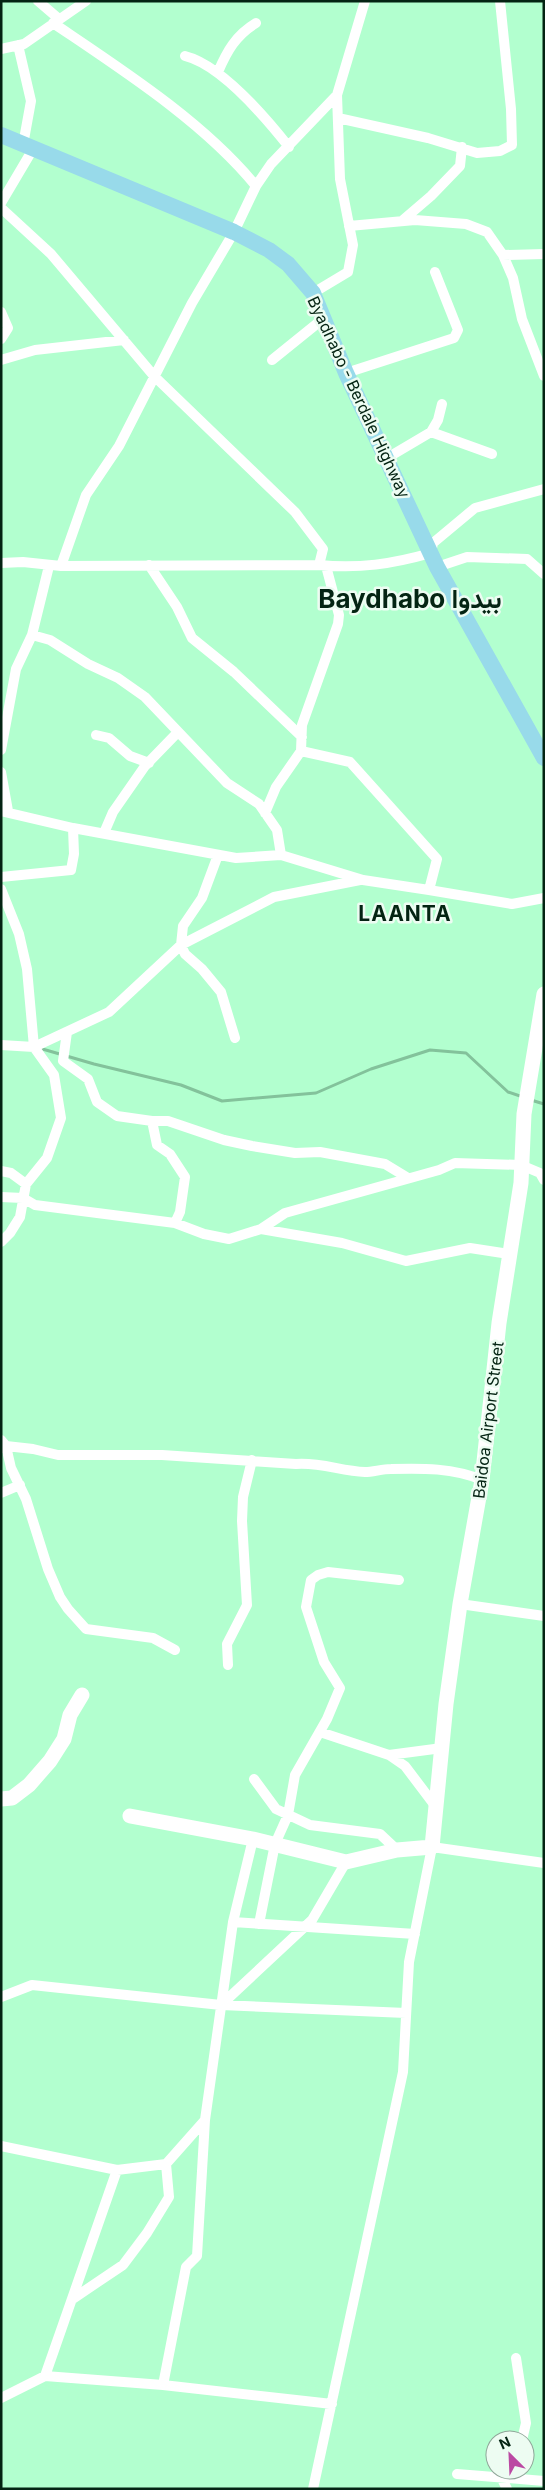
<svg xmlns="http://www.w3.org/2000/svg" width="545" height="2490" font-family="Inter,Vazirmatn,sans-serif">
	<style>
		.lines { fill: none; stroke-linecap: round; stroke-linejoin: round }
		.stream { stroke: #83c29b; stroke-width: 3 }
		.street { stroke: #fff; stroke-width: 10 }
		.secondary { stroke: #fff; stroke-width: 15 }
		.primary { stroke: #98daea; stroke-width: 16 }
		.labels { text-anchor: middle; stroke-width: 5; stroke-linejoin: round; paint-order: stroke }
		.street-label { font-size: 16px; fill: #042413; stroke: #edfcf2 }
		.district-label { font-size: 21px; font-weight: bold; letter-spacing: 1px; fill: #042413; stroke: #edfcf2 }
		.town-label { font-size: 26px; font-weight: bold; fill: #042413; stroke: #edfcf2 }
	</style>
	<rect width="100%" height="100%" fill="#b2ffcf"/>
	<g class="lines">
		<!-- stream -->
		<path class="stream" d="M39 1048 94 1064 181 1085 222 1101 316 1093 371 1069 430 1050 466 1053 508 1092 523 1097
			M531 1100 544 1104"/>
		<!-- street -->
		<path class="street" d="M38 1 59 19
			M53 23C121 69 204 122 256 186
			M18 45 31 101 23 145
			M1 49 24 44 86 1
			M185 56C221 65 266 118 289 147
			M218 72C227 51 236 35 256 23
			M338 118 428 138 477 153 500 151 512 145 511 109 500 1
			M1 203 33 149
			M1 208 51 254 154 376 295 512 323 549 319 565
			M403 220 431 196 460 166 462 147
			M349 226 415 220 466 224 487 232 503 255 513 278 522 319 544 376
			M503 255 544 254
			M313 293 348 272 353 245 340 179 337 95 365 1
			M1 312 8 328 1 339
			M1 360 35 350 124 340
			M272 360 324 318
			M346 373 454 338 458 330 435 272
			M431 432 438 420 442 404
			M387 458 431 432 492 454
			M1 563 23 562 61 566 319 565C359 569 392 564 431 553L433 543 475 508 544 489
			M149 565 177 607 192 638 234 672 302 737
			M61 566 86 495 119 446 192 303 234 232 256 186 271 164 337 95
			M437 567 467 557 527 559 544 574
			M32 635 50 640 88 664 118 678 145 697 227 783 259 804 277 830 281 855
			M96 735 109 738 130 756 149 763
			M1 750 16 669 32 635 49 566
			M301 751 350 762 437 859 429 890
			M1 772 8 811
			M1 811 73 828 236 858 281 855 363 880 429 890 512 904 544 898
			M265 813 276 787 301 751 302 725 338 624 339 615 326 566
			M104 833 113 812 145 766 178 732
			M218 855 202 898 183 926 181 945 185 954 202 969 221 992 235 1038
			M1 877 71 870 74 854 73 828
			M1 889 19 934 27 969 34 1047 54 1075 61 1118 47 1158 26 1184 20 1217 10 1233 1 1242
			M67 1032 63 1061 88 1079 97 1102 117 1116 152 1121H168L224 1140 252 1146 295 1153 320 1152 385 1164 408 1178
			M1 1045 34 1047 109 1012 181 945 274 897 360 880
			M152 1121 157 1145 170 1154 185 1177 180 1212 175 1223
			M1 1171 11 1173 26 1184
			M1 1197 23 1198 35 1205 175 1223 204 1234 229 1239 261 1229 342 1243 406 1261 470 1248 509 1254
			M261 1229 285 1213 439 1170 455 1163 521 1165 540 1173 544 1180
			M1 1440 6 1446 11 1468 26 1499 48 1569 60 1597 68 1609 86 1629 153 1638 175 1650
			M1 1448 6 1446 33 1449 58 1455H162L296 1464C320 1462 341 1471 365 1472 373 1472 382 1469 391 1469 422 1468 454 1468 482 1480
			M1 1493 20 1485
			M460 1604 544 1616
			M228 1665 227 1644 247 1605 242 1521 243 1497 252 1460
			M320 1732 389 1755 405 1766 436 1807
			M389 1755 442 1748
			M254 1779 276 1809 310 1825 380 1834 397 1850
			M233 1922 415 1934
			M259 1924 275 1844 288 1815 295 1775 327 1719 340 1688 324 1662 306 1607 311 1580 318 1575 328 1572 399 1580
			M1 1997 32 1985 221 2005 406 2013
			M221 2005 312 1920 346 1862
			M1 2146 117 2170 166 2164 205 2120
			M74 2298 123 2265 147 2233 169 2197 166 2164
			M516 2358 526 2423 522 2440
			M45 2376 117 2170
			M163 2385 332 2404
			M1 2398 45 2376 163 2385 186 2267 197 2256 205 2120 233 1922 253 1839
			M503 2470 502 2479 507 2489
			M457 2474 544 2481
			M313 2489 403 2072 409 1962 432 1847 544 1863"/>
		<!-- secondary -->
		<path class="secondary" d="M1 1799 12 1798 29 1785 50 1761 64 1739 70 1715 82 1695
			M130 1816 253 1839 346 1862 397 1850 432 1847 446 1704 460 1604 482 1480 499 1323 521 1183 524 1114 544 994"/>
		<!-- primary -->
		<path class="primary" d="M1 135 234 232 269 250 288 264 313 293 346 373 437 567 544 758"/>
	</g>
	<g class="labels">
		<!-- street labels -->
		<g class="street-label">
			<text transform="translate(359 397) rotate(65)" y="6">Byadhabo - Berdale Highway</text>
			<text transform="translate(488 1420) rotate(-83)" y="6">Baidoa Airport Street</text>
		</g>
		<!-- district labels -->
		<g class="district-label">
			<text x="405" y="921">LAANTA</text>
		</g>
		<!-- town labels -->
		<g class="town-label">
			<text x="410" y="608">Baydhabo بيدوا</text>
		</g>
	</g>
	<!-- border -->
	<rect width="545" height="2490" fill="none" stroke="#042413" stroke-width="5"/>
	<!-- north arrow -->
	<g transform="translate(510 2455) rotate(336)"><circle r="24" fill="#edfcf2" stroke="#90a699"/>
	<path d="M0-4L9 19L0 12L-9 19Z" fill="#bb49a3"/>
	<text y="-8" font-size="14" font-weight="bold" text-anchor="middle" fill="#042413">N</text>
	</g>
</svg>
